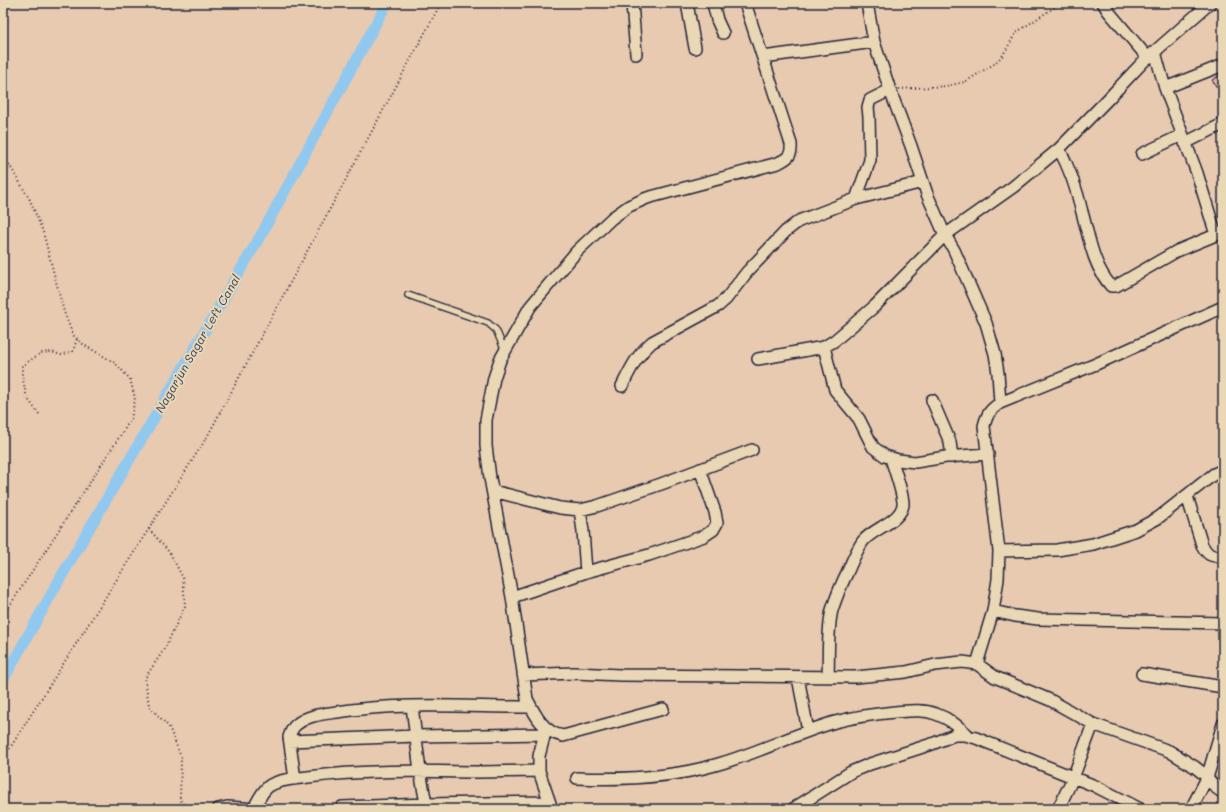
<svg xmlns="http://www.w3.org/2000/svg" width="1226" height="812" font-family="Mali,sans-serif">
	<style>
		.lines { fill: none; stroke-linecap: round; stroke-linejoin: round }
		.canal { stroke: #91c8ef; stroke-width: 11 }
		.building { fill: #e7ada6; stroke: #22223b }
		.service-casing { stroke: #22223b; stroke-width: 8 }
		.minor-casing { stroke: #22223b; stroke-width: 14 }
		.path { stroke: #22223b; stroke-width: 2; stroke-dasharray: 1 3; stroke-linecap: butt }
		.service { stroke: #e9d7b5; stroke-width: 5.5 }
		.minor { stroke: #e9d7b5; stroke-width: 11 }
		.labels { text-anchor: middle; stroke-width: 4; stroke-linejoin: round; paint-order: stroke }
		.water-label { font-size: 12px; font-style: italic; fill: #38435f; stroke: #e9d7b5 }
	</style>
	<rect width="100%" height="100%" fill="#e8cab0"/>
	<filter id="ink" filterUnits="userSpaceOnUse"><feTurbulence type="fractalNoise" baseFrequency=".025" numOctaves="2"/><feDisplacementMap in="SourceGraphic" scale="8" xChannelSelector="R" yChannelSelector="G"/><feConvolveMatrix kernelMatrix="1 2 1 2 8 2 1 2 1" color-interpolation-filters="sRGB"/></filter>
	<g filter="url(#ink)">
		<g class="lines">
			<!-- canal -->
			<path class="canal" d="M3 680 61 577 261 235 387 3"/>
		</g>
		<!-- building -->
		<path class="building" d="M1223 73V84L1217 88 1212 80Z"/>
		<g class="lines">
			<!-- service casing -->
			<g class="service-casing">
				<path id="service" d="M408 295 488 323 496 330 505 351"/>
			</g>
			<!-- minor casing -->
			<g class="minor-casing">
				<path id="minor" d="M632 3 636 54
					M687 3 695 48
					M713 3 717 20 723 33
					M867 3 874 42 890 90 911 146 927 194 945 235 954 250 986 323 995 354 998 373 1000 403
					M1103 3 1109 12 1148 58
					M1155 52 1165 88 1197 173 1216 235
					M763 57 874 42
					M1165 88 1223 65
					M1185 143 1223 124
					M1059 149C1070 169 1077 190 1082 212 1089 237 1093 266 1111 286H1116L1177 251 1223 232
					M1142 154 1182 135
					M856 199 870 160 869 117 868 107 870 100 890 90
					M824 347 835 390 859 419 873 447 885 456 898 460 915 462 946 457 988 454
					M758 359 824 347 834 341 875 306 945 235 1013 187 1059 149 1108 99 1144 61 1210 3
					M622 386C631 368 637 355 652 342L718 306 726 299 747 272 786 231 799 221 856 199 923 182
					M932 400 950 442 952 457
					M493 491 560 508 580 510 597 506 661 484 752 450
					M1187 496 1202 545C1208 556 1211 556 1223 557
					M580 510 583 531 586 572
					M999 551 1057 550 1093 544 1136 530 1158 518 1214 474 1223 470
					M512 597 586 572 649 555 704 536 713 530 717 523 715 512 700 469
					M993 611 1015 616 1038 619 1223 623
					M977 664 993 611 998 579 999 551 984 426C987 414 990 410 1000 403L1096 364 1223 307
					M1142 674 1223 687
					M523 675 574 673 621 675 856 677 906 672 935 665 962 662 977 664 995 677 1050 700 1093 724 1169 751 1195 767 1205 775 1215 787 1223 793
					M798 677 808 731
					M828 677C829 655 827 632 832 610 836 598 841 585 847 573 852 562 856 551 863 541 874 528 900 522 903 505 904 495 894 469 891 458
					M412 706 420 771 427 809
					M663 709 563 736C544 733 535 715 527 699L512 597 490 478 486 446V420L494 378 500 360 530 307 577 251 612 218 629 206 647 198 778 163C788 158 792 156 791 144L745 3
					M546 729 539 756V771L552 809
					M290 741 416 736 544 734
					M577 778C624 780 670 778 715 765 756 754 794 734 835 722 854 717 874 714 895 712 909 711 922 709 936 714 950 719 958 726 969 736
					M295 779 289 737C291 732 292 727 297 724 308 715 323 714 337 712 401 702 467 707 531 707
					M342 807 427 804 549 802
					M254 808C258 801 262 791 269 786 279 779 296 779 308 777 362 770 417 771 472 772 494 772 516 771 539 771
					M218 809 227 807 257 809
					M793 809 851 772 870 764 932 744 954 735H965L976 738 1095 786 1140 809
					M1058 809 1073 778 1093 724
					M1191 809 1207 778 1223 724"/>
			</g>
			<!-- path -->
			<path class="path" d="M899 89 946 86 965 82 994 64 1003 55 1014 36 1020 30 1061 3
				M3 154 30 200 43 232 64 312 73 335 84 345 115 363 130 379 135 398 131 419 3 616
				M39 414 27 398 22 376V366L41 353 52 352 61 355 73 351 77 339
				M149 529 170 553 183 578 185 606 165 648 145 678 149 706 169 727 181 757 180 800 189 809
				M3 759 207 437 441 3"/>
			<!-- service -->
			<use href="#service" class="service"/>
			<!-- minor -->
			<use href="#minor" class="minor"/>
		</g>
	</g>
	<g class="labels">
		<!-- water labels -->
		<g class="water-label">
			<text transform="translate(198 344) rotate(-60)" y="4">Nagarjun Sagar Left Canal</text>
		</g>
	</g>
	<!-- margin -->
	<rect width="1226" height="812" fill="none" stroke="#e9d7b5" stroke-width="16"/>
	<rect x="8" y="8" width="1210" height="796" fill="none" stroke="#22223b" stroke-width="1.5" filter="url(#ink)"/>
</svg>
